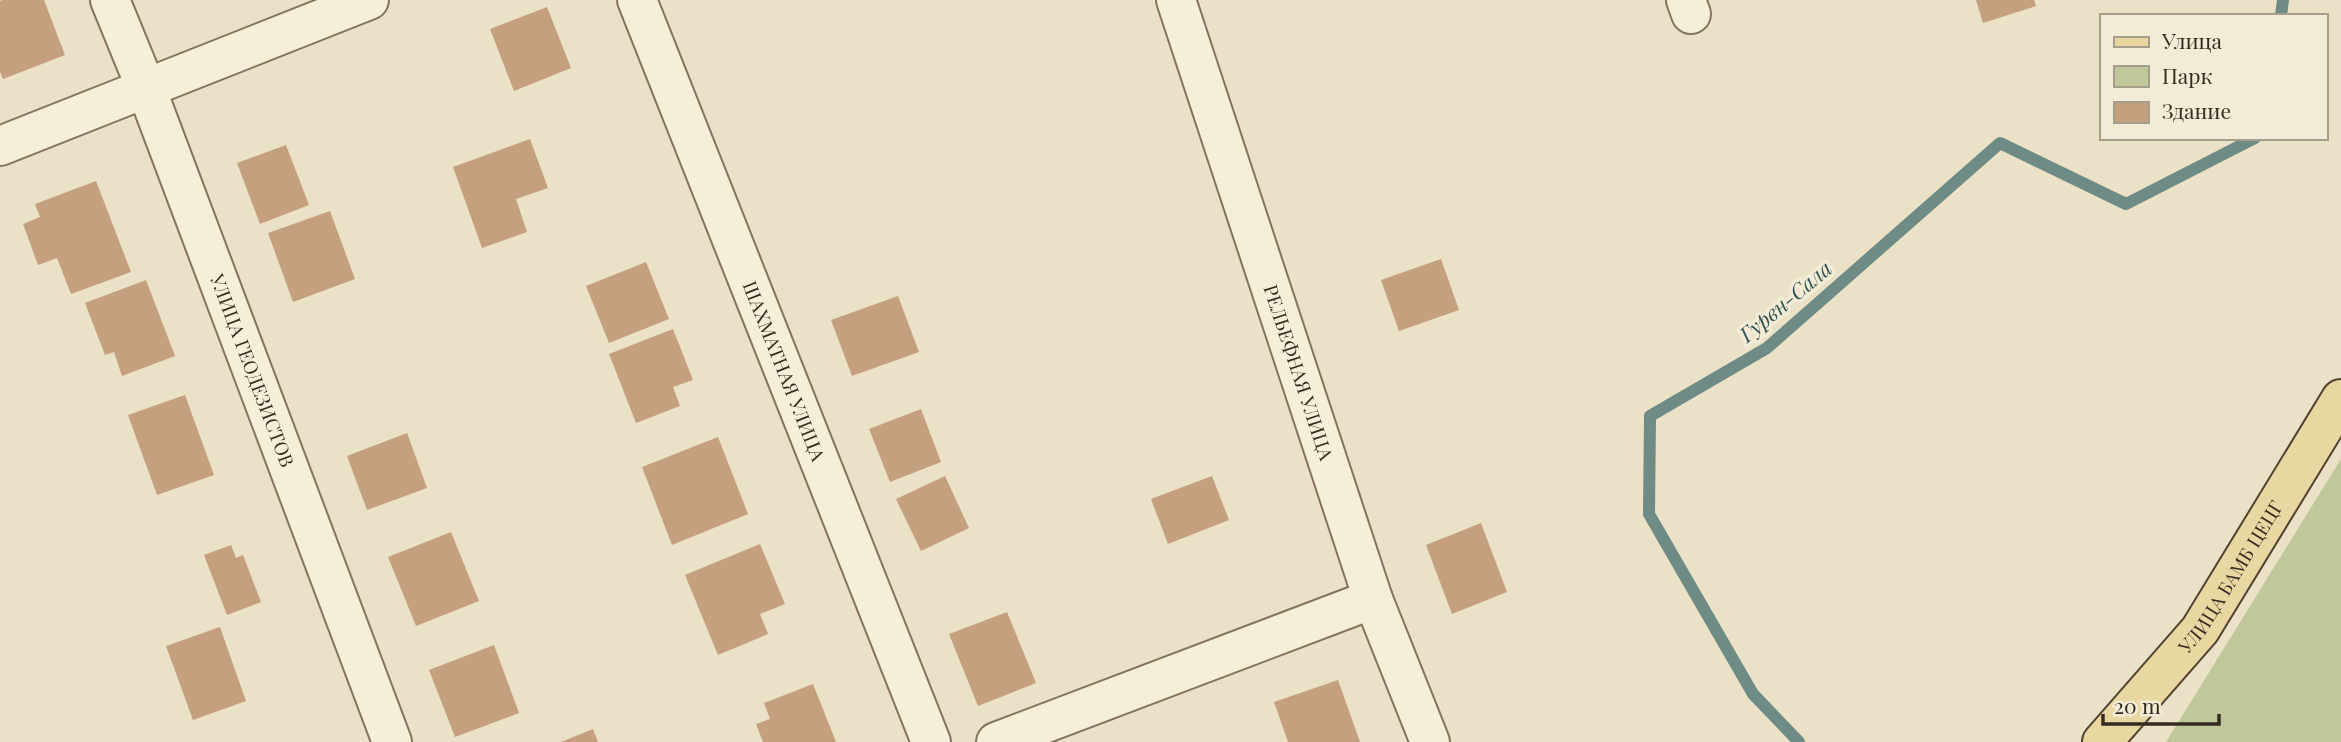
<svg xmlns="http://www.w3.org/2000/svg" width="2341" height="742" font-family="'Playfair Display',serif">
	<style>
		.green { fill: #bfc79b }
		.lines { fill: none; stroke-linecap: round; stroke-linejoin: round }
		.stream { stroke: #6e8b86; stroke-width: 12 }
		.building { fill: #c4a07f }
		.minor-casing { stroke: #83745d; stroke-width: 42 }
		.major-casing { stroke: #524231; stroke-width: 42 }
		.minor { stroke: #f5eed8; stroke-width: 38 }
		.major { stroke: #e9d7a1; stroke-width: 38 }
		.labels { text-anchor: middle; stroke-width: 7; stroke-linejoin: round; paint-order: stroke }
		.street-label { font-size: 19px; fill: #352b20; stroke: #f2ebd5 }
		.water-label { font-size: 21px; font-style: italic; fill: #305353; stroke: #f2ebd5 }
	</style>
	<rect width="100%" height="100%" fill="#eae1c6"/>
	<!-- green -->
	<path class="green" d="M2341 459V742H2166Z"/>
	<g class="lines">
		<!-- stream -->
		<path class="stream" d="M2281 16 2283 0
			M1799 742 1753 694 1649 514 1650 416 1767 348 2000 143 2126 204 2255 138"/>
	</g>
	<!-- building -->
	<path class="building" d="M2 0H44L65 55 3 79 0 72V1Z
		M1976 0H2034L2036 6 1983 23Z
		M547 7 571 68 514 91 490 29Z
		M530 139 548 188 516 199 527 232 482 248 453 167Z
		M286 145 309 205 260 224 237 163Z
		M96 181 131 272 71 294 57 258 38 265 23 224 40 217 35 204Z
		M330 211 355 279 293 302 268 233Z
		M1441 259 1459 310 1399 331 1381 280Z
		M646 262 669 319 609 343 586 286Z
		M146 280 175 356 122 376 114 352 105 355 85 303Z
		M898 296 919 352 852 376 831 320Z
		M673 329 693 380 673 387 680 406 636 423 609 354Z
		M185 395 214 475 157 495 128 415Z
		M921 409 941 462 890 482 869 429Z
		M407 433 427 488 367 510 347 456Z
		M718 437 748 514 672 545 642 467Z
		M945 476 969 528 921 551 896 499Z
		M1212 476 1229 520 1168 544 1151 499Z
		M1481 523 1507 592 1452 614 1426 545Z
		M451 532 479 601 416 626 388 557Z
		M760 544 785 604 760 614 768 634 718 655 685 575Z
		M231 545 236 558 243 555 261 602 227 615 204 555Z
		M1007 612 1036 683 978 706 949 634Z
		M220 627 246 701 193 720 166 646Z
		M494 645 519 713 455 737 429 670Z
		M1338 680 1360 742H1288L1274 702Z
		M813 684 836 742H763L756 724 770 719 764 703Z
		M593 729 598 742H561Z"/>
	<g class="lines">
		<!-- minor casing -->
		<g class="minor-casing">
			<g id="minor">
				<path id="s1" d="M110 0 146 88 392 742"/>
				<path id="s2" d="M637 0 931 742"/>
				<path id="s3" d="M1176 0 1373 599 1430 742"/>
				<path d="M1686 0 1691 14"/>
				<path d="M0 146 369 0"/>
				<path d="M996 742 1373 599"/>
			</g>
		</g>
		<!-- major casing -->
		<g class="major-casing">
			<g id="major">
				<path id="s4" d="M2102 742 2200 630 2341 399"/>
			</g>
		</g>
		<!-- minor -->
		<use href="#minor" class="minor"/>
		<!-- major -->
		<use href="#major" class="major"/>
	</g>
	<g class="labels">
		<!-- street labels -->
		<g class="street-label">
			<text dy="7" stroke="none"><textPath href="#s1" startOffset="397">УЛИЦА ГЕОДЕЗИСТОВ</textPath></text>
			<text dy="7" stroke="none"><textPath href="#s2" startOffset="399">ШАХМАТНАЯ УЛИЦА</textPath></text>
			<text dy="7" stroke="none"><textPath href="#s3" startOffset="392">РЕЛЬЕФНАЯ УЛИЦА</textPath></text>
			<text dy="7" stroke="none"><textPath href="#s4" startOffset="210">УЛИЦА БАМБ ЦЕЦГ</textPath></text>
		</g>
		<!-- water labels -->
		<g class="water-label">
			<text transform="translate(1786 302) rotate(-40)" y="7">Гурвн-Сала</text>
		</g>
	</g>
	<!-- legend -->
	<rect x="2100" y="14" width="228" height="126" fill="#f2ebd5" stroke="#a69e8d" stroke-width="2"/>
	<rect x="2114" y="37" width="35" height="10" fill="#e9d7a1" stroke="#a69e8d" stroke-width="2"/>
	<text x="2162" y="49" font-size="21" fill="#352b20">Улица</text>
	<rect x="2114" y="66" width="35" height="21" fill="#bfc79b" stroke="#a69e8d" stroke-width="2"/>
	<text x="2162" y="84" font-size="21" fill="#352b20">Парк</text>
	<rect x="2114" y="102" width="35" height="21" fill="#c4a07f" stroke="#a69e8d" stroke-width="2"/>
	<text x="2162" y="119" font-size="21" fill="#352b20">Здание</text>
	<!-- scale -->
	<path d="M2103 714v10h116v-10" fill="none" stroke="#352b20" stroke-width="3.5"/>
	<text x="2114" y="714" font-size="21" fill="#352b20" stroke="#f2ebd5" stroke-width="5" paint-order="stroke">20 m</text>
</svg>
